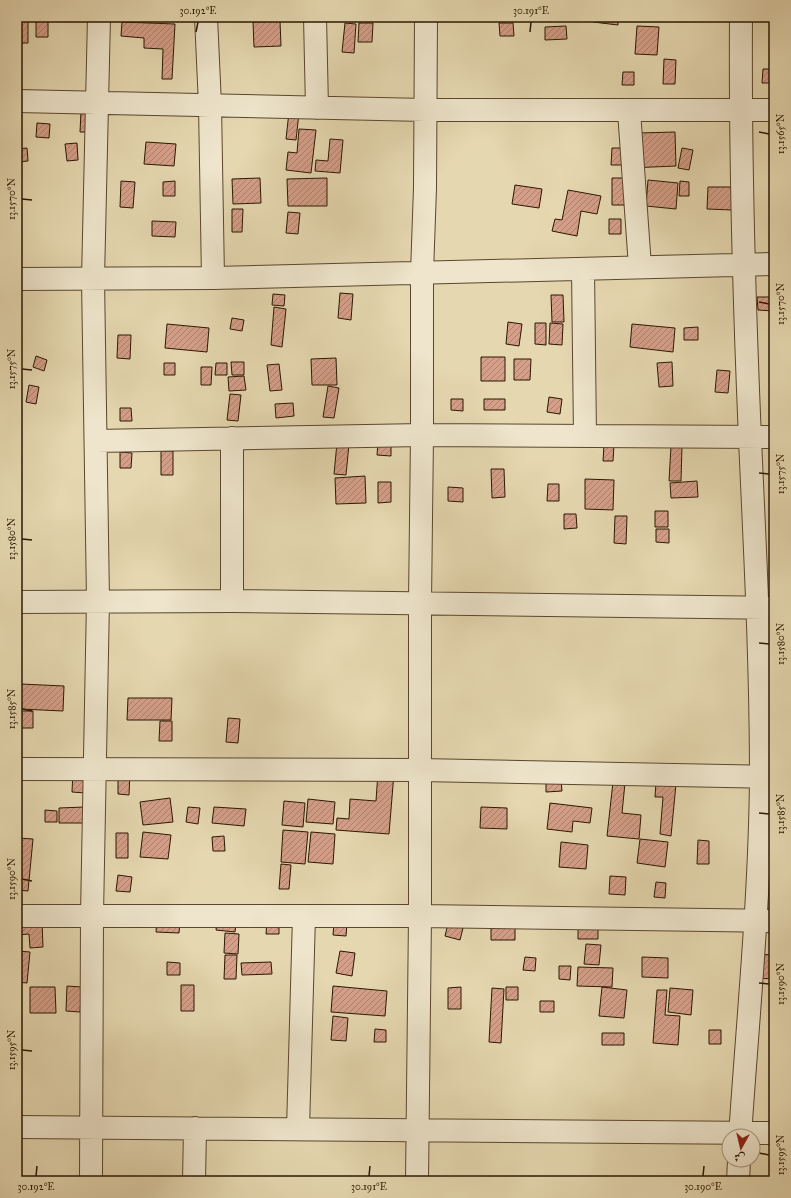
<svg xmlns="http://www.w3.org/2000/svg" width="791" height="1198" font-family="'IM FELL Great Primer',Amiri,serif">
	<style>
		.building { fill: url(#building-hatch); stroke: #2b1700 }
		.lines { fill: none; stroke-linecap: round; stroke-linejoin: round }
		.minor-casing { stroke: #5a472c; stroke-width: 24 }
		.minor { stroke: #eee5cc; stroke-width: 22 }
		.ticks { fill: none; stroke: #2b1700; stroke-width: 1.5 }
		.neatline { fill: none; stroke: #2b1700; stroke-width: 1.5 }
		.ticks-label { font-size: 10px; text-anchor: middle; fill: #2b1700 }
	</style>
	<defs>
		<pattern id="building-hatch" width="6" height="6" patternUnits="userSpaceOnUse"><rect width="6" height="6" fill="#d59f89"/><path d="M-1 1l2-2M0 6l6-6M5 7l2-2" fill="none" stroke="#ad816e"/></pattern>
	</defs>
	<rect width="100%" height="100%" fill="#e5d7b0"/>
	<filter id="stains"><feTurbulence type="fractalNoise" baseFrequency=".005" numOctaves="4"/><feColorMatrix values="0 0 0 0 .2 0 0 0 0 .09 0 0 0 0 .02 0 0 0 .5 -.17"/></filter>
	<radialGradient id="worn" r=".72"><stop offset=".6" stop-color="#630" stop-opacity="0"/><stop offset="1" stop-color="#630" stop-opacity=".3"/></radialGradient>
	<!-- building -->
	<path class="building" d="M594 17H618V25L593 22Z
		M17 19H28V43H17Z
		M36 21H48V37H36Z
		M280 21 281 46 254 47 253 22Z
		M122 22 175 24 172 79H162L163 49 144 48V38L121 36Z
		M345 23 356 24 354 53 342 52Z
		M359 23H373L372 42H358Z
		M499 23H513L514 36H500Z
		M566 26 567 39 545 40V27Z
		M637 26 659 27 657 55 635 54Z
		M664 59 676 60 675 84H663Z
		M763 69H774V83H762Z
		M623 72H634V85H622Z
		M81 111 91 112 90 132H80Z
		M289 112 299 113 296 140 286 139Z
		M37 123 50 124 49 138 36 137Z
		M299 129 316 130 311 173 286 170 288 152 297 153Z
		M675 132 676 166 628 168 639 133Z
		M330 139 343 140 340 173 315 171 316 160 328 161Z
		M146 142 176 144 174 166 144 164Z
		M77 143 78 160 67 161 65 144Z
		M27 148 28 161 17 162V149Z
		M612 148H624L623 165H611Z
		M682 148 693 150 689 170 678 168Z
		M260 178 261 203 233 204 232 179Z
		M327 178V206H288L287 179Z
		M612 178H634L635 205H612Z
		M648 180 678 183 676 209 646 206Z
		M121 181 135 182 133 208 120 207Z
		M175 181V196H163V182Z
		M680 181 689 182V196H679Z
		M515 185 542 189 539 208 512 204Z
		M708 187H732V210L707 209Z
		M568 190 601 196 597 214 581 211 577 236 552 231 555 219 562 220Z
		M232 209H243L242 232H232Z
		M288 212 300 213 298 234 286 233Z
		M609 219H621V234H609Z
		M152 221 176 222 175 237 152 236Z
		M340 293 353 294 351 320 338 318Z
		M273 294 285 295 284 306 272 305Z
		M551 295H563L564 322H552Z
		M757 297H774V311L758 310Z
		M274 307 286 309 282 347 271 345Z
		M232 318 244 320 242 331 230 329Z
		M508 322 522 324 519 346 506 344Z
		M535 323H546V345L535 344Z
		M550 323 563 324 562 345 549 344Z
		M167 324 209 328 207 352 165 348Z
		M632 324 675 328 673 352 630 347Z
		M698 327V340H684V328Z
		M118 335H131L130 359 117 358Z
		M36 356 47 360 44 371 33 367Z
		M481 357H505V381H481Z
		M336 358 337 385H312L311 359Z
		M514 359H531L530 380H514Z
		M231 362H244V375H232Z
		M672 362 673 386 659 387 657 363Z
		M164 363H175V375H164Z
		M216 363H227V375H215Z
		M279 364 282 390 270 391 267 365Z
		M201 367H212L211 385H201Z
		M717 370 730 371 728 393 715 392Z
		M244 376 246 390 229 391 228 377Z
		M29 385 39 387 36 404 26 402Z
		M328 386 339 388 334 418 323 417Z
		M230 394 241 395 238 421 227 420Z
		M549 397 562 399 560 414 547 412Z
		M451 399H463V411L451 410Z
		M484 399H505V410H484Z
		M293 403 294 416 276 418 275 404Z
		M120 408H131L132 421H120Z
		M378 442 391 443V456L377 455Z
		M337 443 349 444 346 475 334 474Z
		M604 445H614L613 461H603Z
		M671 446H682L681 481H669Z
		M161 451H173V475H161Z
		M120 452 132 453 131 468H120Z
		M491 469H504L505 497 492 498Z
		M365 476 366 503 336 504 335 478Z
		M585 479 614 480 613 510 585 509Z
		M697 481 698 497 671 498 670 483Z
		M378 482H391V502L378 503Z
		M548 484H559V501H547Z
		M448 487 463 488V502L448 501Z
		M655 511H668V527H655Z
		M564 514H576L577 528 564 529Z
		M615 516H627L626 544 614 543Z
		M656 529H669V543L656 542Z
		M21 684 64 686 63 711 20 709Z
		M128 698H172L171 720H127Z
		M22 711H33V728H21Z
		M228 718 240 719 238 743 226 742Z
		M160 721H172V741H159Z
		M73 770H87L85 793 72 792Z
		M118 771H130L129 795 118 794Z
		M378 772 394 773 389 834 336 830 337 818 349 819 350 799 376 801Z
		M546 780H561L562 791 546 792Z
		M613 782 625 783 622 813 641 815 639 839 607 836Z
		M656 782 676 784 671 836 660 834 663 797H655Z
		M170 798 173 822 143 825 140 802Z
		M308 799 335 802 333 824 306 822Z
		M284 801 305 803 303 827 282 825Z
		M550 803 592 808 590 823 573 821 572 832 547 829Z
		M85 807 86 823H59V808Z
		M188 807 200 808 198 824 186 822Z
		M214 807 246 809 244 826 212 823Z
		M481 807 507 808V829L480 828Z
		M45 810 57 811V822H45Z
		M283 830 308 832 305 864 281 862Z
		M143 832 171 835 168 859 140 857Z
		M311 832 335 834 333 864 308 862Z
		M116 833H128V858H116Z
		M224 836 225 851H213L212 837Z
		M18 838 33 839 28 891 18 890 21 864H17Z
		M640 839 668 842 665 867 637 863Z
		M698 840 709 841V864H697Z
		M561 842 588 845 586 869 559 867Z
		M281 864 291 865 289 889H279Z
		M118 875 132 877 130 892 116 891Z
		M610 876 626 877 625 895 609 894Z
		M656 882 666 883 665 898 654 897Z
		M157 919 180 921 179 933 156 932Z
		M267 920H279V934H266Z
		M42 921 43 947 30 948 29 934 18 935 17 923Z
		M217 921 236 923 235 932 216 930Z
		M334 923H347L346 936 333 935Z
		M448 924 463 928 460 940 445 936Z
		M491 925 515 926V940H491Z
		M578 928H598V939H578Z
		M225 933 239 934 238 954 224 953Z
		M586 944 601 945 599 965 584 964Z
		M18 951 30 952 27 983 17 982Z
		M340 951 355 953 352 976 336 973Z
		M755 954 774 955V979L754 978Z
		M225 955H237L236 979H224Z
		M525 957 536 958 535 971 523 970Z
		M642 957 668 958V978L642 977Z
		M167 962 180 963V975H167Z
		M271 962 272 974 242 975 241 963Z
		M559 966H571L570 980 559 979Z
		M578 967 613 968 612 987 577 986Z
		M181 985H194V1011H181Z
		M67 986 82 987 80 1012 66 1011Z
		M333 986 387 991 385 1016 331 1012Z
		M30 987H55L56 1013H30Z
		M461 987V1009H448V988Z
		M506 987H518V1000H506Z
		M602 987 627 990 624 1018 599 1016Z
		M492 988 504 989 501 1043 489 1042Z
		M670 988 693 990 691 1015 668 1012Z
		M657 990H667L665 1015 680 1016 678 1045 653 1043Z
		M540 1001H554V1012H540Z
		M333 1016 348 1018 346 1041 331 1040Z
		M375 1029 386 1030V1042H374Z
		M709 1030H721V1044H709Z
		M602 1033H624V1045H602Z"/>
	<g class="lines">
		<!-- minor casing -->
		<g class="minor-casing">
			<path id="minor" d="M206 17 210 105 213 278
				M315 17 317 108
				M17 101 425 110H774
				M629 111 640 267
				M583 269 585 436
				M17 279 213 278 774 264
				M96 441 422 435 774 437
				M232 601V438
				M17 602 232 601 774 608
				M17 769 420 770 774 777
				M17 916H420L774 921
				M17 1127 774 1133
				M298 1129 304 916
				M740 1136C748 1016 760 897 761 776 761 664 755 551 750 439 744 298 740 158 741 17
				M91 1181 92 915 98 600 93 279 99 17
				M194 1181 195 1128
				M417 1181 420 916V603L422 435V273L425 188 426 17
				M738 1181 739 1160"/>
		</g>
		<!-- minor -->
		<use href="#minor" class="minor"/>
	</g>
	<!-- ticks -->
	<path class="ticks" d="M196 32 198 22M530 32 531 22M759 132 769 134M22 199 32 200M759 302 769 304M22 369 32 370M759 473 769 474M22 539 32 540M759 643 769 644M22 709 32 711M759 813 769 814M22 879 32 881M759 983 769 984M22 1050 32 1051M759 1153 769 1155M36 1176 37 1166M369 1176 370 1166M703 1176 704 1166"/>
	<!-- margin -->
	<rect width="791" height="1198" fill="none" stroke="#e5d7b0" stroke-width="44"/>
	<!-- north arrow -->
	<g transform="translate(741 1148) rotate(188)"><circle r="19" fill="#eee5cc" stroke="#a0937a"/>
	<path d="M0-3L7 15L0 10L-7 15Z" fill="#8f2418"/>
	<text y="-6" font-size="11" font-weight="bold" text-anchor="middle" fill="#2b1700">ش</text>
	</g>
	<rect x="22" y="22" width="747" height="1154" class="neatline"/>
	<g class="ticks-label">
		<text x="198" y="14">30.192°E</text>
		<text x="531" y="14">30.191°E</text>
		<text transform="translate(780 134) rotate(-90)" y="4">13.1565°N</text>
		<text transform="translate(11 199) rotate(-90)" y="4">13.1570°N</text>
		<text transform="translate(780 304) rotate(-90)" y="4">13.1570°N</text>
		<text transform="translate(11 369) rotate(-90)" y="4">13.1575°N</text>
		<text transform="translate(780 474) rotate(-90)" y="4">13.1575°N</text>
		<text transform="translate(11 539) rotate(-90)" y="4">13.1580°N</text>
		<text transform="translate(780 644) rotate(-90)" y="4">13.1580°N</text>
		<text transform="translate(11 709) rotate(-90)" y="4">13.1585°N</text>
		<text transform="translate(780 814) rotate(-90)" y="4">13.1585°N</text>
		<text transform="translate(11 879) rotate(-90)" y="4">13.1590°N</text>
		<text transform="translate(780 984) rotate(-90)" y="4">13.1590°N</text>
		<text transform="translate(11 1050) rotate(-90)" y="4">13.1595°N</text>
		<text transform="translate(780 1155) rotate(-90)" y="4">13.1595°N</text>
		<text x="36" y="1190">30.192°E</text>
		<text x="369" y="1190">30.191°E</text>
		<text x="703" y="1190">30.190°E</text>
	</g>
	<rect width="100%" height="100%" filter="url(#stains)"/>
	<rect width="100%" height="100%" fill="url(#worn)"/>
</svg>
